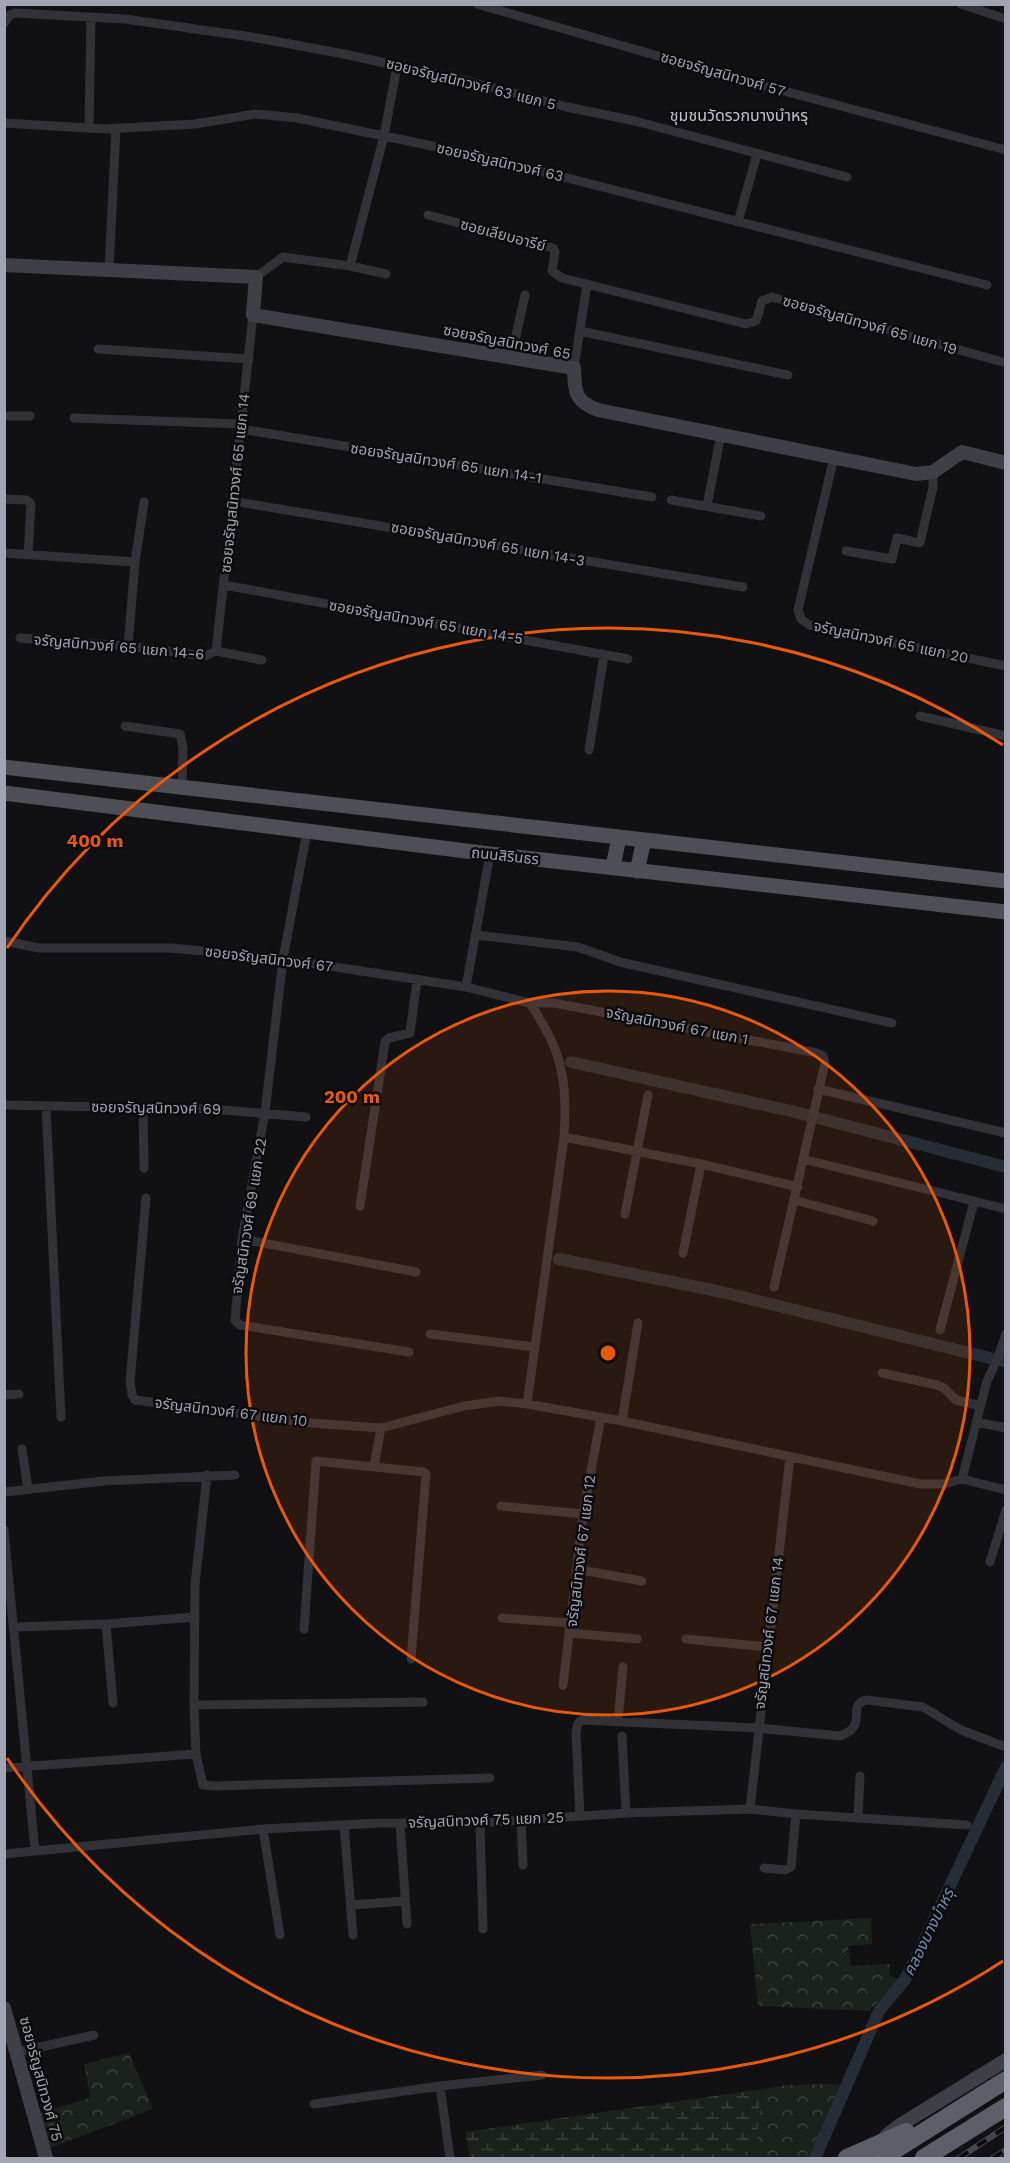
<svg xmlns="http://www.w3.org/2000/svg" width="1010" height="2163" font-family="'Work Sans','Noto Sans Thai',sans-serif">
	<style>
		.forest { fill: url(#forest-crowns) }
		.wetland { fill: url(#wetland-marsh) }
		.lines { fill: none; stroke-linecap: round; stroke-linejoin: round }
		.canal { stroke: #262d36; stroke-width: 12 }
		.street { stroke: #313137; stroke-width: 9 }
		.secondary { stroke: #3f4047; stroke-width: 14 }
		.primary { stroke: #4d4e56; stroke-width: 15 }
		.highway { stroke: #5d5f68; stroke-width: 18 }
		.rail-casing { stroke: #46474e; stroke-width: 6 }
		.rail { stroke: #0c0b0d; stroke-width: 4; stroke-dasharray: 11; stroke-linecap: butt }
		.ring { fill: none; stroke: #e8590c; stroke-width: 3 }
		.labels { text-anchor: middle; stroke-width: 5; stroke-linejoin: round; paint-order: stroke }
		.street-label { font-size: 15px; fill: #a1a4b3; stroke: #0c0b0d }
		.neighbourhood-label { font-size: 16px; fill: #c2c4cf; stroke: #0c0b0d }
		.water-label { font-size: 16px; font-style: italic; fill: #758db1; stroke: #0c0b0d }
		.centre { fill: #e8590c; stroke: #0c0b0d; stroke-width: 3 }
		.ring-label { font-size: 18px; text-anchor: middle; font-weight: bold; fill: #e8590c; stroke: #0c0b0d; stroke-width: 5; stroke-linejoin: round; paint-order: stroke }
	</style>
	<defs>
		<pattern id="forest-crowns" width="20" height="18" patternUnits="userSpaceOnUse" patternTransform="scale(1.5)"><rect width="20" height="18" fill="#1b221c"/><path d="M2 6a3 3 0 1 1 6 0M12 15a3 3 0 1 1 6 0" fill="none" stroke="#393f3b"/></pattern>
		<pattern id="wetland-marsh" width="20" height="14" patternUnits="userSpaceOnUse" patternTransform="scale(1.5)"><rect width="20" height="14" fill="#1b221c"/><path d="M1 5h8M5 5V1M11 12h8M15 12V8" fill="none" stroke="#393f3b"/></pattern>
	</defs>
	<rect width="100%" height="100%" fill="#111012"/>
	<!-- forest -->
	<path class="forest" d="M871 1918 872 1944 848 1946 851 1966 890 1964V1976L900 1979 869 2011 758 2006 750 1924Z
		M129 2053 153 2109 50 2148 40 2113 90 2098 84 2064Z
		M841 2084 811 2158H731L756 2147 760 2104 763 2089 786 2085Z"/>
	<!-- wetland -->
	<path class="wetland" d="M763 2089 760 2104 756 2147 731 2158H470L465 2132Z"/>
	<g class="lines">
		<!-- canal -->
		<path class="canal" d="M571 1062 791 1111 1006 1167
			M559 1259 722 1292 1006 1362
			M815 2158 879 2011 904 1981 916 1958 1006 1767"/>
		<!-- street -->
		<path class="street" d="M477 4 728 76 1006 150
			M961 4 1006 19
			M4 23 10 15 15 13 125 19 252 37 344 54 471 82 567 107 635 121 847 177
			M4 123 105 129 195 124 256 114 297 118 481 156 987 285
			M89 127 91 17
			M428 215 553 248 555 252 552 271 562 278 746 324 756 321 762 301 772 297 1006 363
			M738 222 757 154
			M350 266 384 136 397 66
			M109 270 116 128
			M256 277 283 257 350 266 386 274
			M580 331 788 375
			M98 349 249 359
			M511 358 525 295
			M574 368 587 284
			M4 416H30
			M74 418 242 424
			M241 429 652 497
			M834 457 798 610 801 619 809 625 1006 666
			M4 499 27 500 31 504 28 555
			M671 500 761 516
			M232 501 743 587
			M707 506 721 434
			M846 551 892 559 897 538 920 543 933 487V472
			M4 553 135 562
			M224 585 628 659
			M20 638 128 646 205 656 216 651
			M128 646 135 562 144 502
			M216 651 253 315
			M216 651 262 660
			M920 716 1006 736
			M125 726 180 734 183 748 182 787
			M589 750 604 655
			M307 831 283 959 265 1112 242 1239 235 1320 240 1325 409 1352
			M476 935 578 947 620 962 892 1023
			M4 941 39 948H171L283 959 466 987 530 1003H554L817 1053 823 1056 825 1063 774 1287
			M466 987 490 854
			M818 1089 1006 1133
			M4 1105 211 1109 306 1117
			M46 1106 61 1417
			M143 1107 144 1168
			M564 1137 701 1164 798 1187
			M803 1159 1006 1209
			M146 1198 130 1382 132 1395 135 1400 312 1423 381 1428 464 1406 499 1401 527 1404 622 1421 920 1484H944L962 1479 1006 1490
			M794 1200 873 1221
			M360 1206 385 1042 389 1038 410 1033 417 980
			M625 1214 648 1095
			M242 1239 416 1272
			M683 1253 701 1164
			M940 1330 974 1202
			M430 1334 534 1347
			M882 1373 937 1385 944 1388 956 1400 981 1406
			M4 1395 19 1394
			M527 1404 564 1137C566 1105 566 1074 553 1044 547 1030 538 1016 530 1003
			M622 1421 638 1323
			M976 1422 1006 1428
			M22 1449 28 1489
			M374 1466 381 1428
			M207 1475 195 1584 194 1705 196 1754 203 1785 214 1786 490 1778
			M962 1479 987 1381 997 1360 1006 1334
			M4 1492 104 1481 235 1475
			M501 1506 583 1514
			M4 1530 35 1851
			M990 1562 1006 1510
			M576 1569 642 1581
			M502 1618 571 1623
			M106 1624 113 1703
			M14 1627 106 1624 195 1617
			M304 1629 316 1461 424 1472 426 1474 411 1659
			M570 1633 637 1639
			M686 1639 768 1647
			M563 1685 583 1514 601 1417
			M194 1705 423 1702
			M618 1721 623 1667
			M622 1736 626 1813
			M4 1768 196 1754
			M750 1809 790 1457
			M580 1816 576 1733 578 1723 582 1720 758 1728 840 1736C870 1726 845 1704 867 1700L923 1707 961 1730 1003 1746
			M858 1818 860 1776
			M521 1820 523 1865
			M400 1823 407 1924
			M480 1823 483 1929
			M344 1825 353 1935
			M263 1829 280 1935
			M4 1854 263 1829 380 1823H480L626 1813 750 1809 796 1814 967 1825
			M764 1868 785 1870 791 1867 796 1814
			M351 1905 405 1901
			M18 2052 94 2035
			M314 2104 440 2086
			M450 2158 440 2086 542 2075"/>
		<!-- secondary -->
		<path class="secondary" d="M4 265 256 277 253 315 574 368C575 392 574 401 598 410L916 474 933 472 962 452 1006 463
			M4 2008 46 2158
			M886 2136 900 2125 1006 2060"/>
		<!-- primary -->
		<path class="primary" d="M4 767 1006 881
			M4 793 490 854 1006 912
			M613 867 619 837
			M637 871 644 840"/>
		<!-- highway -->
		<path class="highway" d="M847 2158 906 2132
			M882 2158 1006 2080
			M924 2158 1006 2107"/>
		<!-- rail casing -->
		<g class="rail-casing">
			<path id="rail" d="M959 2158 1006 2127
				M993 2158 1006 2150"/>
		</g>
		<!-- rail -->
		<use href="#rail" class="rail"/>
	</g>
	<!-- distance rings -->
	<circle cx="608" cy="1353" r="362" fill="#e8590c" fill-opacity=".12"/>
	<g class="ring">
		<circle cx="608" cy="1353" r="362"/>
		<path d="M1003 1961A725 725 0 0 1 7 1758M7 948A725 725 0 0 1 1003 745"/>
	</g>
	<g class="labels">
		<!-- street labels -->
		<g class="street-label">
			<text transform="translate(723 74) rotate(16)" y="5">ซอยจรัญสนิทวงศ์ 57</text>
			<text transform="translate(471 84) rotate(14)" y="5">ซอยจรัญสนิทวงศ์ 63 แยก 5</text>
			<text transform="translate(500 162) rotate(13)" y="5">ซอยจรัญสนิทวงศ์ 63</text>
			<text transform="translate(503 235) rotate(15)" y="5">ซอยเลียบอารีย์</text>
			<text transform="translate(870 325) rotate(16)" y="5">ซอยจรัญสนิทวงศ์ 65 แยก 19</text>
			<text transform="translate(507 342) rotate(11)" y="5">ซอยจรัญสนิทวงศ์ 65</text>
			<text transform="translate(446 463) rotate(9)" y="5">ซอยจรัญสนิทวงศ์ 65 แยก 14-1</text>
			<text transform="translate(235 483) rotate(-84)" y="5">ซอยจรัญสนิทวงศ์ 65 แยก 14</text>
			<text transform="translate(488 544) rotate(10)" y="5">ซอยจรัญสนิทวงศ์ 65 แยก 14-3</text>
			<text transform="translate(426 622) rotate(10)" y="5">ซอยจรัญสนิทวงศ์ 65 แยก 14-5</text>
			<text transform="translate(891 642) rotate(12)" y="5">จรัญสนิทวงศ์ 65 แยก 20</text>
			<text transform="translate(119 647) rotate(5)" y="5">จรัญสนิทวงศ์ 65 แยก 14-6</text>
			<text transform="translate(505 856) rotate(6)" y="5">ถนนสิรินธร</text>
			<text transform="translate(269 959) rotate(7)" y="5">ซอยจรัญสนิทวงศ์ 67</text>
			<text transform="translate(677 1026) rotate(11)" y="5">จรัญสนิทวงศ์ 67 แยก 1</text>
			<text transform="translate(156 1108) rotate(1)" y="5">ซอยจรัญสนิทวงศ์ 69</text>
			<text transform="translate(249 1216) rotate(-81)" y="5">จรัญสนิทวงศ์ 69 แยก 22</text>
			<text transform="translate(231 1412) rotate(7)" y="5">จรัญสนิทวงศ์ 67 แยก 10</text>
			<text transform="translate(581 1551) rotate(-83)" y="5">จรัญสนิทวงศ์ 67 แยก 12</text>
			<text transform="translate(769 1633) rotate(-83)" y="5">จรัญสนิทวงศ์ 67 แยก 14</text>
			<text transform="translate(486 1820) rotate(-2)" y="5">จรัญสนิทวงศ์ 75 แยก 25</text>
			<text transform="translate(41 2079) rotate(75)" y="5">ซอยจรัญสนิทวงศ์ 75</text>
		</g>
		<!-- neighbourhood labels -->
		<g class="neighbourhood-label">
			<text x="739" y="121">ชุมชนวัดรวกบางบำหรุ</text>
		</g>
		<!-- water labels -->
		<g class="water-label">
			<text transform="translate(928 1932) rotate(-64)" y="6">คลองบางบำหรุ</text>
		</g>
	</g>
	<circle cx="608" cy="1353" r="9" class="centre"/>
	<g class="ring-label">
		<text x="95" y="847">400 m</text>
		<text x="352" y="1103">200 m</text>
	</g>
	<!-- border -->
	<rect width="1010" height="2163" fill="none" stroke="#a1a4b3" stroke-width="12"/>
</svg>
